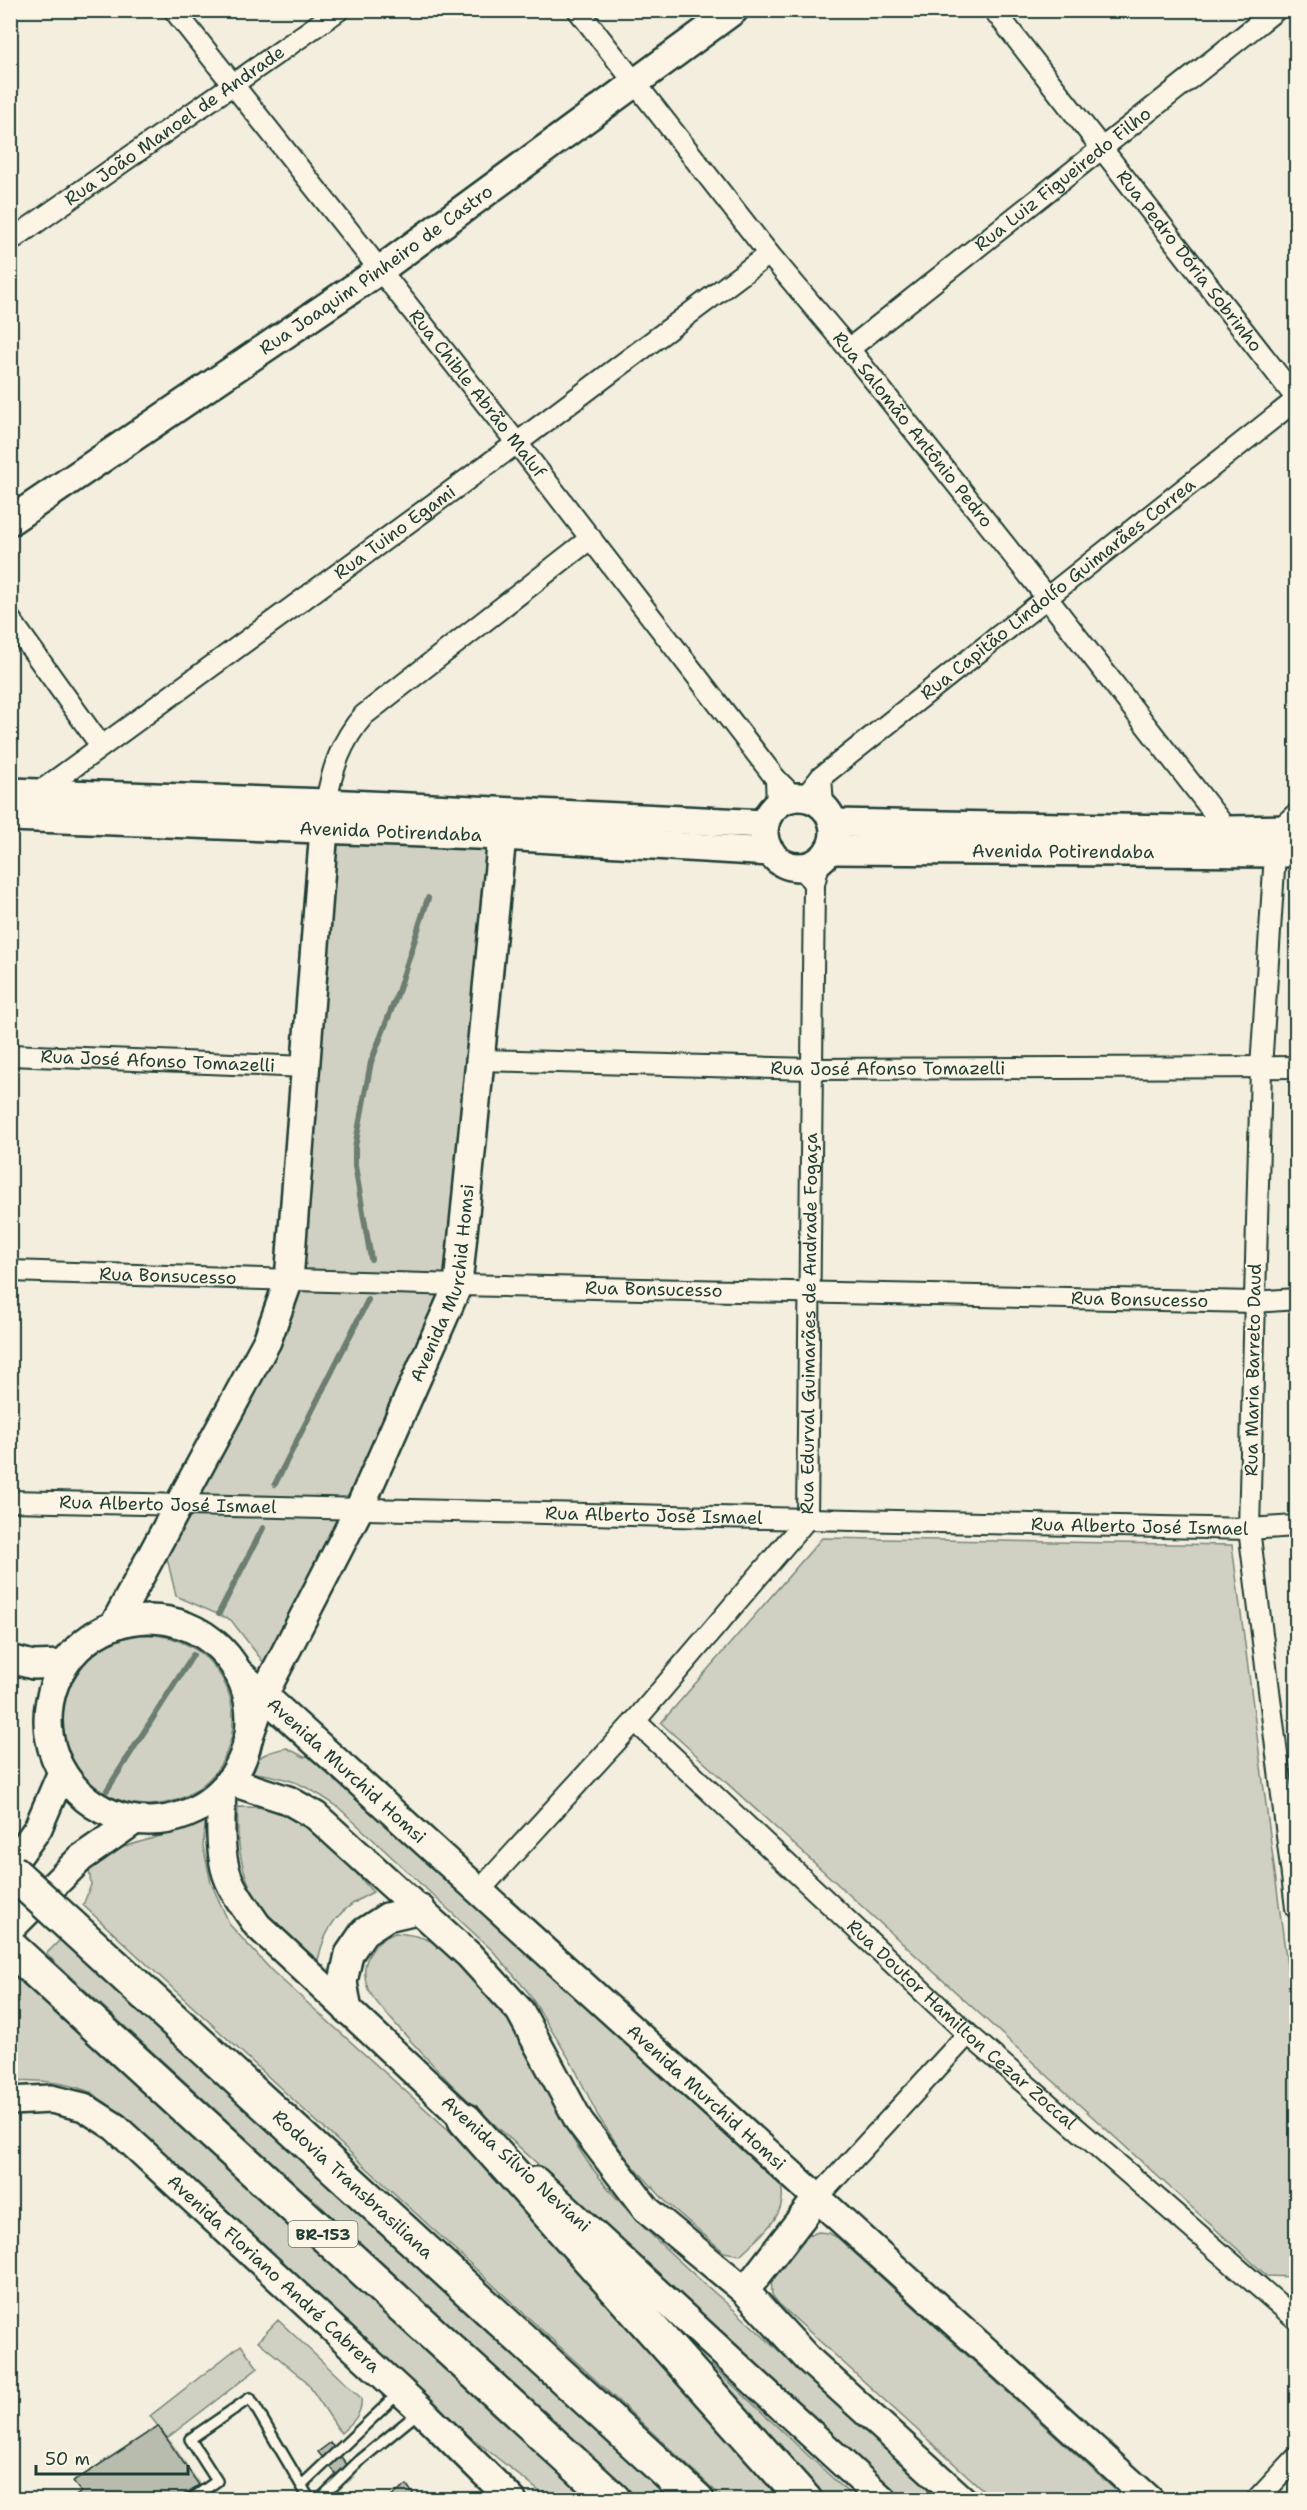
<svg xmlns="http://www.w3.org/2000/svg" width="1307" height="2510" font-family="'Shantell Sans',sans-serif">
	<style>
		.green { fill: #d0d1c2; stroke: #78877b; stroke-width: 1.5 }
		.shadow { fill: #0003 }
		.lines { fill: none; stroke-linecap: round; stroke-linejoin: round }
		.stream { stroke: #6c7d72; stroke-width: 6 }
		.building { fill: #b8bcae; stroke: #1f3d34; stroke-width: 1.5 }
		.lane-casing { stroke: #1f3d34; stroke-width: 14 }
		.street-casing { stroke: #1f3d34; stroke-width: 24 }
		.secondary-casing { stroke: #1f3d34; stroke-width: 32 }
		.highway-casing { stroke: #1f3d34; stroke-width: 38 }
		.lane { stroke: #fcf5e5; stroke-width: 9 }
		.street { stroke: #fcf5e5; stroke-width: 20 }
		.secondary { stroke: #fcf5e5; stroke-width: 27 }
		.highway { stroke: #fcf5e5; stroke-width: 33 }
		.highway-bridge-casing { stroke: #1f3d34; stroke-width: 38; stroke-linecap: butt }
		.highway-bridge { stroke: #fcf5e5; stroke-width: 33 }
		.labels { text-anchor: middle; stroke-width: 4.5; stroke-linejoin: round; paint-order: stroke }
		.shield { fill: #fcf5e5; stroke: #617469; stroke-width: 1.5 }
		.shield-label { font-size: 16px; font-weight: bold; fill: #1f3d34 }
		.street-label { font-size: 18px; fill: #1f3d34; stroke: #fcf5e5 }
	</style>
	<rect width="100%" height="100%" fill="#f3eede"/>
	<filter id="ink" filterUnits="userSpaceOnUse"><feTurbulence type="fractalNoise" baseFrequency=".0167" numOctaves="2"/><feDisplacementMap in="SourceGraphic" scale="12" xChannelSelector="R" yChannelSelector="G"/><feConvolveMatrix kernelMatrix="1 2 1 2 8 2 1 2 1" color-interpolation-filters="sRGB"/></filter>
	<g filter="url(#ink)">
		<!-- green -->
		<path class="green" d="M332 840 495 844 452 1275 298 1272Z
			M294 1287 449 1292 356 1500 188 1496Z
			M178 1512 347 1517 264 1663 231 1620 176 1596 163 1541Z
			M822 1538 1232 1545 1296 2034V2277L1267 2276 661 1723Z
			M63 1720a85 85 0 1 1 170 0a85 85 0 1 1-170 0Z
			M287 1748 304 1757 308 1756 354 1795 781 2186C789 2216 759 2236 740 2255L724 2252 667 2203 626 2158 598 2116 573 2065 528 1992 493 1951 338 1807C303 1783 291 1778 249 1772 255 1755 271 1751 287 1748Z
			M238 1807C255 1807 273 1807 288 1814 320 1829 350 1867 373 1892 340 1908 326 1924 318 1960 259 1916 234 1882 238 1807Z
			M206 1816 203 1846 211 1883 230 1925 272 1971 502 2178 792 2499H724L83 1905 91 1885 89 1869 120 1848 177 1831Z
			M395 1933C408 1934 423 1936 434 1943 475 1969 507 2015 531 2056 549 2086 559 2120 579 2149 622 2215 684 2265 743 2318 809 2378 874 2439 939 2499H902L455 2088C433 2065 411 2042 391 2019 383 2009 373 2000 368 1989 358 1963 372 1942 395 1933Z
			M60 1940 674 2499H639L46 1954Z
			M10 1972 588 2499H549L462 2430 343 2324 93 2093C66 2082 40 2079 11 2081Z
			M818 2232 829 2233 838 2238 1125 2499H993L779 2304 772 2295 771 2275 808 2236Z
			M278 2320 361 2398C363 2414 352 2423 341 2433L306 2381 258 2341Z
			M241 2345 258 2368 167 2438 150 2416Z
			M711 2365 855 2499H818L706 2373Z"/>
		<!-- shadow -->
		<path class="shadow" d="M158 2428 172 2442 211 2500H73Z
			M334 2449 356 2477 347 2484 343 2480Z"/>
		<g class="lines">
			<!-- stream -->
			<path class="stream" d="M371 1259 355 1166V1147L371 1062 397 995 428 898
				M275 1484 368 1300
				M219 1613 263 1528
				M107 1790 193 1655"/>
		</g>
		<!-- building -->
		<path class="building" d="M158 2426 199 2485 176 2500H70L81 2492 73 2482Z
			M330 2443 353 2472 342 2481 318 2452Z
			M407 2485 417 2500H387Z"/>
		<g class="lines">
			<!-- lane casing -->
			<g class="lane-casing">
				<path id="lane" d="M302 2485 399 2393
					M190 2500 217 2481 190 2439 250 2398 310 2500
					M319 2500 358 2462 419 2412"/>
			</g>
			<!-- street casing -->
			<g class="street-casing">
				<g id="street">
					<path id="s1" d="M174 10 517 443 776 779 794 797"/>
					<path id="s2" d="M578 10 769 254 849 349 1047 598 1232 836"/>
					<path id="s3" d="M994 10 1296 398"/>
					<path id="s4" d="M10 241 339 10"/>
					<path id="s5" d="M849 349 1276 10"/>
					<path d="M10 619 101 746"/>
					<path d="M821 777 823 805"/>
					<path d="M776 779 777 805"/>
					<path id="s6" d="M37 797 38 793 517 443 769 254"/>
					<path id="s7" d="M805 797 821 777 1296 400"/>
					<path d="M326 803C332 770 341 741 364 715L591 538"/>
					<path d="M1296 814 1278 830 1275 854 1261 1068 1249 1529 1296 1908"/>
					<path d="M801 866 814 884"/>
					<path id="s8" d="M10 1055 306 1067"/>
					<path id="s9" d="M480 1060 813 1069 1296 1067"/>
					<path id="s10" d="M10 1271 458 1285 1254 1302 1296 1299"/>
					<path id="s11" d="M10 1501 1249 1529 1296 1526"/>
					<path id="s12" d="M635 1721 968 2034 1296 2319"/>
					<path id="s13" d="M480 1890 635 1721 807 1519 814 884 820 860"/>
					<path d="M818 2197 968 2034"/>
					<path d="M1257 2500 1296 2458"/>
				</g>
			</g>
			<!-- secondary casing -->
			<g class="secondary-casing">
				<g id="secondary">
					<path id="s14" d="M10 521 380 270 734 10"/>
					<path d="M10 792 326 803 765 824"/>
					<circle cx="799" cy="832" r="35"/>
					<path id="s15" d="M10 817 502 836 771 852"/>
					<path d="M833 823 1228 830 1296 829"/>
					<path id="s16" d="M829 850 1296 853"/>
					<circle cx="149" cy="1720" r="101"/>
					<path d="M114 1625 267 1341 289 1280 326 803"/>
					<path d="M10 1659 33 1665 65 1664"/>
					<path id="s17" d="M237 1671 1150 2500"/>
					<path id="s18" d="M247 1742 263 1696 359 1509 458 1285 502 836"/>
					<path d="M229 1781 288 1800 316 1816 469 1955 520 2011 579 2121 647 2210 745 2291 808 2359 963 2500"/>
					<path d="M222 1790C221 1816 219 1843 225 1868 230 1889 245 1907 257 1925L480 2133"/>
					<path d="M10 1867 38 1828 62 1772"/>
					<path d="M10 1929 81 1858 134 1821"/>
					<path d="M348 2011 343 1982 349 1954 364 1932 387 1917 421 1909"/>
					<path id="s19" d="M10 2101 51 2099 84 2107 115 2127 421 2410 512 2500"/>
					<path d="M536 2181 883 2500"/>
					<path d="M745 2291 818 2197"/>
				</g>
			</g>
			<!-- highway casing -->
			<g class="highway-casing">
				<g id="highway">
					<path id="s20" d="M70 1925 697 2500"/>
					<path d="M10 1947 614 2500"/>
					<path d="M465 2120 805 2500"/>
				</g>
			</g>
			<!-- lane -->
			<use href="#lane" class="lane"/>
			<!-- street -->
			<use href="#street" class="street"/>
			<!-- secondary -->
			<use href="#secondary" class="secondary"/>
			<!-- highway -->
			<use href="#highway" class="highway"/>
			<!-- highway-bridge casing -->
			<g class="highway-bridge-casing">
				<path id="highway-bridge" d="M10 1870 70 1925"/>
			</g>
			<!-- highway-bridge -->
			<use href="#highway-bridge" class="highway-bridge"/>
		</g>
	</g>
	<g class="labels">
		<!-- shield labels -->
		<rect class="shield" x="288.5" y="2221" width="69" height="26" rx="4.5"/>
		<g class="shield-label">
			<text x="323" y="2240">BR-153</text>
		</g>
		<!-- street labels -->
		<g class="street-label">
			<text dy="6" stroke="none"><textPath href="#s4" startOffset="201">Rua João Manoel de Andrade</textPath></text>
			<text dy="6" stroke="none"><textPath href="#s5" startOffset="273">Rua Luiz Figueiredo Filho</textPath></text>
			<text dy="6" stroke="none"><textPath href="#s3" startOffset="318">Rua Pedro Dória Sobrinho</textPath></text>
			<text dy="6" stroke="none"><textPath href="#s14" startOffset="444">Rua Joaquim Pinheiro de Castro</textPath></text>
			<text dy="6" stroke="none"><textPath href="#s1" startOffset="489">Rua Chible Abrão Maluf</textPath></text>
			<text dy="6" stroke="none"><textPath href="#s2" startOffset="537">Rua Salomão Antônio Pedro</textPath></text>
			<text dy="6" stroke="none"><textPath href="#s6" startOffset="446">Rua Tuino Egami</textPath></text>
			<text dy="6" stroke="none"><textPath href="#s7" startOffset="328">Rua Capitão Lindolfo Guimarães Correa</textPath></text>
			<text dy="6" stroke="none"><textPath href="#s15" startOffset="381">Avenida Potirendaba</textPath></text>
			<text dy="6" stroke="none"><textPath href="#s16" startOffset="234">Avenida Potirendaba</textPath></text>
			<text dy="6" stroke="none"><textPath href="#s8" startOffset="148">Rua José Afonso Tomazelli</textPath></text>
			<text dy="6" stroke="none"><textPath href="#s9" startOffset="408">Rua José Afonso Tomazelli</textPath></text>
			<text dy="6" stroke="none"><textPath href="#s10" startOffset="158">Rua Bonsucesso</textPath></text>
			<text dy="6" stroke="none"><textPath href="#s18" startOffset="502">Avenida Murchid Homsi</textPath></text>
			<text dy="6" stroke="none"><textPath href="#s10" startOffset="644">Rua Bonsucesso</textPath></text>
			<text dy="6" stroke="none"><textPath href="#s10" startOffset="1130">Rua Bonsucesso</textPath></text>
			<text dy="6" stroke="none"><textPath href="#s13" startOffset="690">Rua Edurval Guimarães de Andrade Fogaça</textPath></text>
			<text transform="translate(1253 1370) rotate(-89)" y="6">Rua Maria Barreto Daud</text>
			<text dy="6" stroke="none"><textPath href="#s11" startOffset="158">Rua Alberto José Ismael</textPath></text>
			<text dy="6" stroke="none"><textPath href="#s11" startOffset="644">Rua Alberto José Ismael</textPath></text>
			<text dy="6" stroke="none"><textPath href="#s11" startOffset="1130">Rua Alberto José Ismael</textPath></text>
			<text dy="6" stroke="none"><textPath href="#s17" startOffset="148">Avenida Murchid Homsi</textPath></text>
			<text dy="6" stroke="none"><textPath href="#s12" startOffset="446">Rua Doutor Hamilton Cezar Zoccal</textPath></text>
			<text dy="6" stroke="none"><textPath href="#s17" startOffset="634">Avenida Murchid Homsi</textPath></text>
			<text transform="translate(516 2164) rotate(42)" y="6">Avenida Sílvio Neviani</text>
			<text dy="6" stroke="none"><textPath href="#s20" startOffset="384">Rodovia Transbrasiliana</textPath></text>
			<text dy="6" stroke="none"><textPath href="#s19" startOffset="328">Avenida Floriano André Cabrera</textPath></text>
		</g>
	</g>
	<!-- margin -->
	<rect width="1307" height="2510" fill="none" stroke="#fcf5e5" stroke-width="36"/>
	<rect x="18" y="18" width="1271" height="2474" fill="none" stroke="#1f3d34" stroke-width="2" filter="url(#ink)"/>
	<!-- scale -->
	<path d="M36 2465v9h152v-9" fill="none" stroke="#1f3d34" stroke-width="3"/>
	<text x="45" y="2465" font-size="18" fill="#1f3d34" stroke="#fcf5e5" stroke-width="4.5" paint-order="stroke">50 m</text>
</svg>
